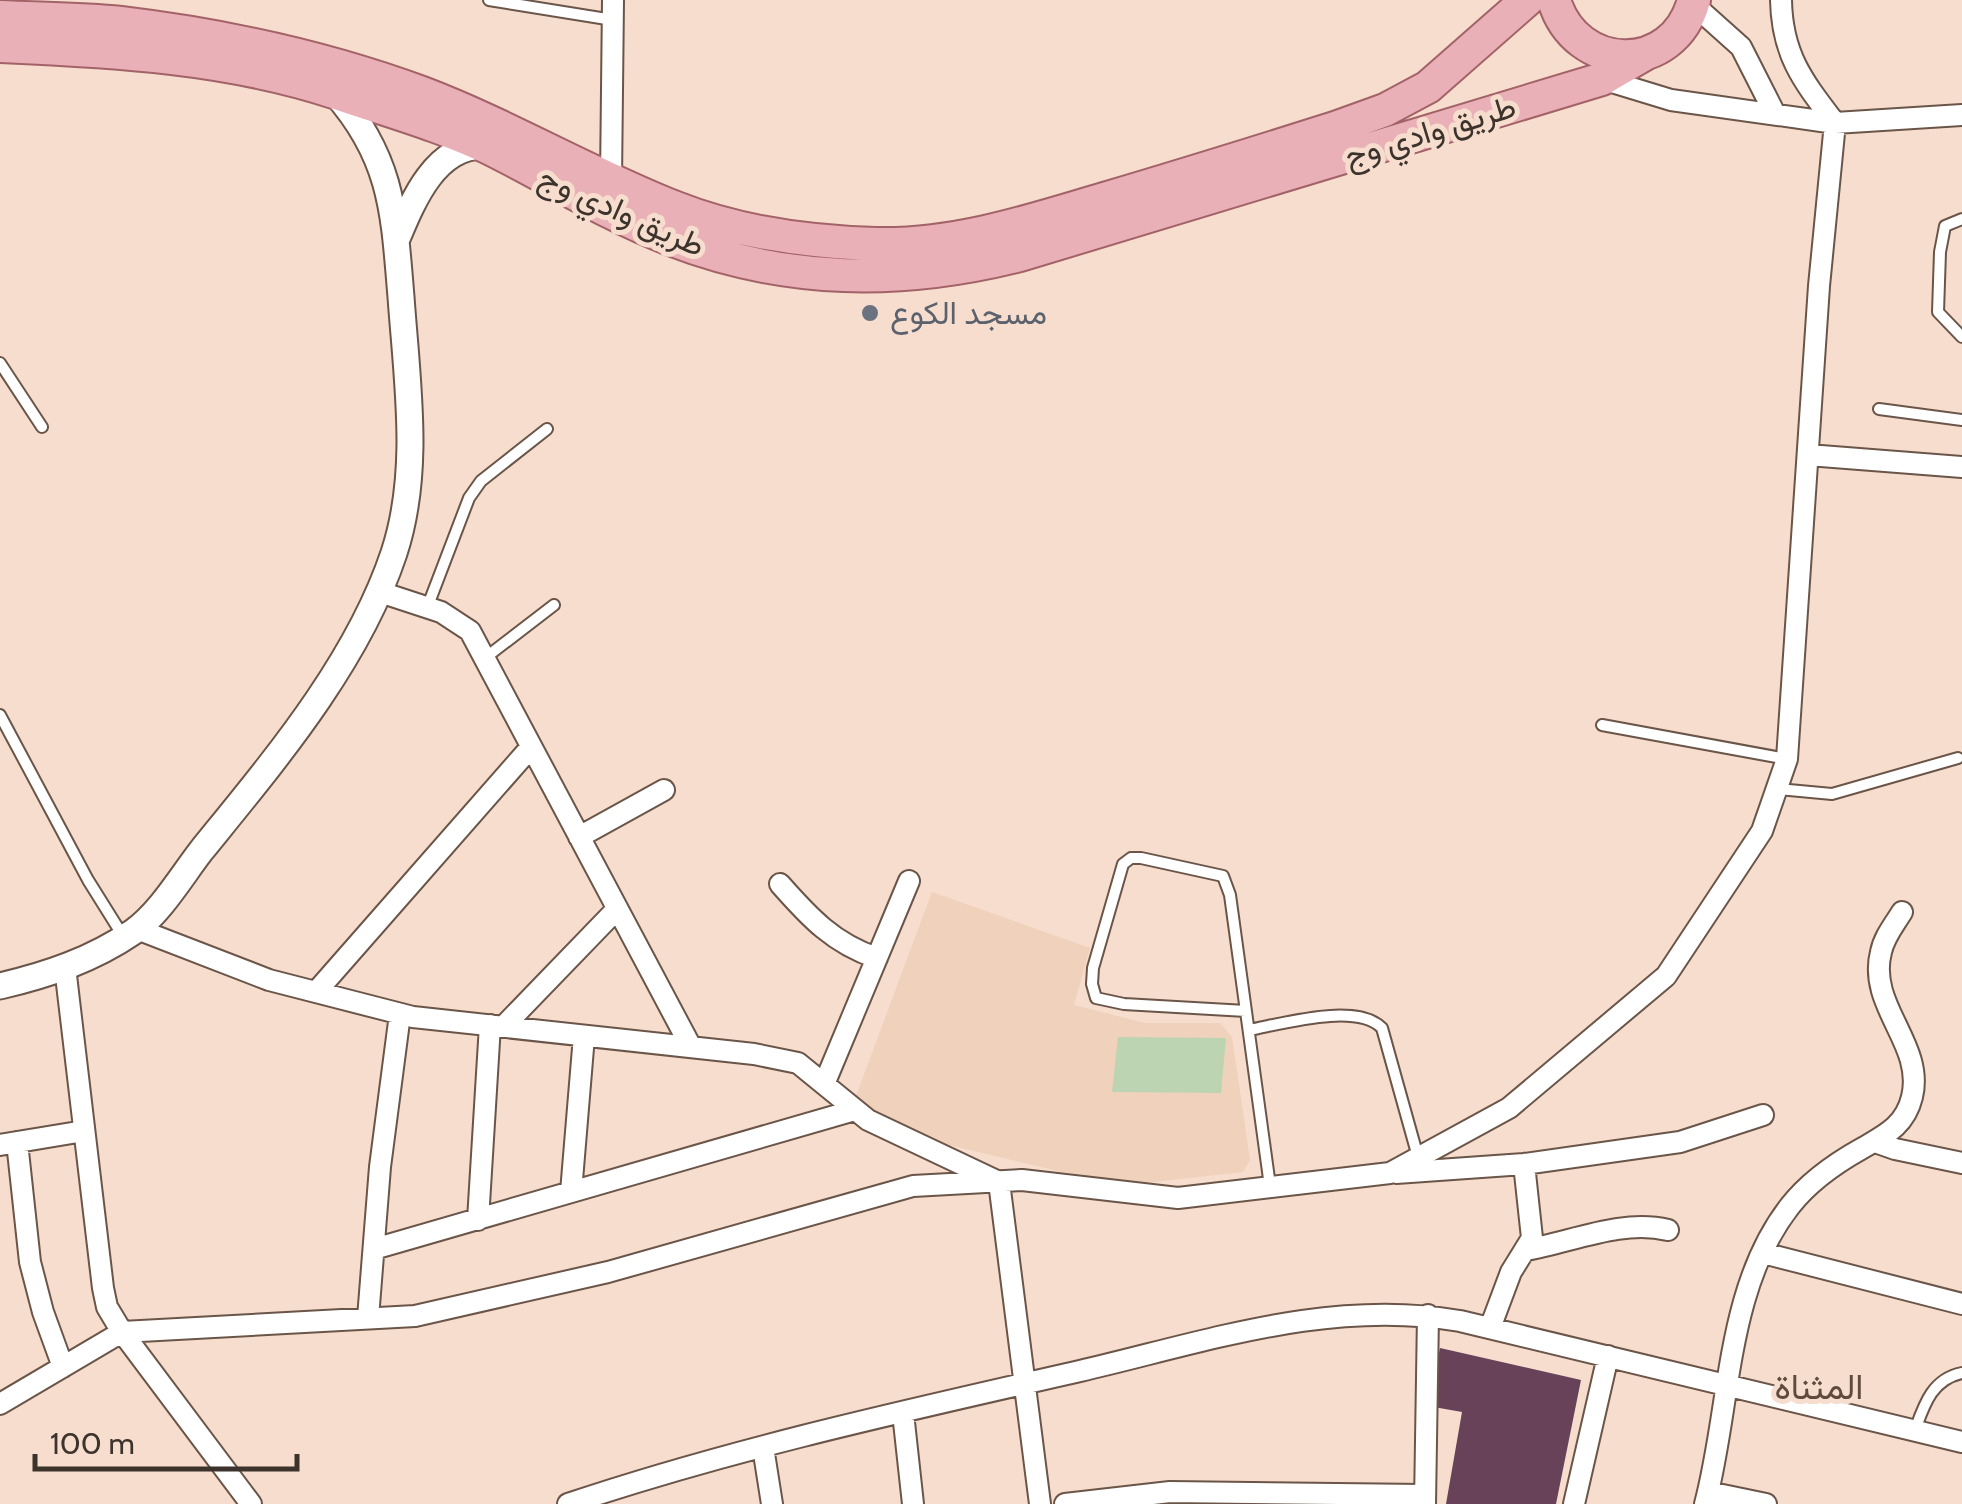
<svg xmlns="http://www.w3.org/2000/svg" width="1962" height="1504" font-family="Cabin,Vazirmatn,sans-serif">
	<style>
		.built { fill: #efd1bc }
		.green { fill: #bdd4b2 }
		.building { fill: #674259 }
		.lines { fill: none; stroke-linecap: round; stroke-linejoin: round }
		.service-casing { stroke: #6a5548; stroke-width: 14 }
		.minor-casing { stroke: #6a5548; stroke-width: 24 }
		.tertiary-casing { stroke: #6a5548; stroke-width: 29 }
		.primary-casing { stroke: #a36268; stroke-width: 36 }
		.service { stroke: #fff; stroke-width: 10 }
		.minor { stroke: #fff; stroke-width: 20 }
		.tertiary { stroke: #fff; stroke-width: 25 }
		.primary { stroke: #e9b0b7; stroke-width: 32 }
		.worship-dot { fill: #6b7280; stroke: #f6ddcd; stroke-width: 4 }
		.labels { text-anchor: middle; stroke-width: 10; stroke-linejoin: round; paint-order: stroke }
		.street-label { font-size: 32px; fill: #3d332d; stroke: #f6ddcd }
		.worship-label { font-size: 32px; fill: #5b616d; stroke: #f6ddcd; text-anchor: start }
		.neighbourhood-label { font-size: 35px; fill: #5f4b3d; stroke: #f6ddcd }
	</style>
	<rect width="100%" height="100%" fill="#f6ddcd"/>
	<!-- built -->
	<path class="built" d="M932 892 1090 948 1074 1005 1145 1023H1220L1232 1037 1250 1160 1243 1172 1144 1183 1062 1172 941 1143 869 1111 856 1096Z"/>
	<!-- green -->
	<path class="green" d="M1118 1037 1226 1038 1221 1093 1112 1092Z"/>
	<!-- building -->
	<path class="building" d="M1440 1348 1581 1380 1556 1504H1446L1462 1412 1428 1406Z"/>
	<g class="lines">
		<!-- service casing -->
		<g class="service-casing">
			<path id="service" d="M489 0 613 20
				M1962 219 1945 226 1940 252 1938 312 1962 337
				M0 363 42 427
				M1879 409 1962 420
				M427 608 469 498 481 481 547 429
				M485 658 554 605
				M0 715 88 880 123 936
				M1602 725 1787 759
				M1778 789 1832 794 1958 758
				M1246 1011 1124 1004 1096 998 1092 984 1093 968 1123 864 1131 858H1141L1223 876 1230 895 1270 1186
				M1249 1030C1282 1024 1356 1002 1382 1028L1418 1157
				M1915 1430C1924 1405 1932 1379 1962 1373"/>
		</g>
		<!-- minor casing -->
		<g class="minor-casing">
			<path id="minor" d="M1693 4 1741 47 1775 114
				M1602 79 1671 100 1835 123 1962 115
				M611 180 613 0
				M1808 455 1962 467
				M377 591 441 612 470 631 691 1047
				M579 837 664 790
				M780 884C809 917 834 944 877 958
				M137 929 269 980 413 1017 754 1054 798 1063 868 1120 999 1182 1040 1504
				M65 967 103 1288 107 1307 122 1332 251 1504
				M316 992 531 747
				M503 1027 617 909
				M825 1082 909 881
				M17 1142 30 1262 43 1312 63 1367
				M1875 1142 1895 1149 1962 1163
				M0 1145 84 1131
				M1396 1173 1524 1164 1680 1142 1763 1115
				M571 1192 584 1036
				M478 1220 490 1025
				M374 1249 855 1110
				M1526 1250C1572 1242 1621 1219 1668 1230
				M1763 1253 1962 1304
				M368 1318 380 1167 400 1014
				M1490 1328 1511 1272 1532 1238 1524 1164
				M0 1404 122 1332 415 1316 608 1272 913 1186 1022 1180 1178 1198 1390 1173 1509 1108 1666 976 1762 831 1787 759 1819 286 1835 123C1803 81 1782 55 1781 0
				M903 1413 913 1504
				M763 1447 772 1504
				M1708 1492 1766 1504
				M568 1504C735 1448 909 1410 1080 1371 1205 1342 1331 1298 1460 1321L1962 1442
				M1065 1504 1170 1492 1424 1495
				M1425 1504 1428 1315
				M1574 1504 1608 1356
				M1705 1504C1731 1407 1725 1289 1790 1206 1808 1183 1836 1163 1861 1149 1885 1135 1905 1126 1912 1097 1925 1044 1867 1006 1881 952 1884 937 1894 925 1902 912"/>
		</g>
		<!-- tertiary casing -->
		<g class="tertiary-casing">
			<path id="tertiary" d="M396 241C412 203 434 146 483 146
				M0 986C47 975 92 960 133 932 160 913 181 877 201 851 273 762 357 664 394 553 421 471 407 382 401 297 394 214 393 159 335 93"/>
		</g>
		<!-- primary casing -->
		<g class="primary-casing">
			<path id="primary" d="M1554 0C1576 74 1674 76 1694 0
				M0 17C40 19 81 19 121 23 221 35 327 58 422 93 509 126 589 174 676 208 739 233 808 242 876 244 954 246 1031 221 1104 199 1182 176 1259 152 1335 128L1385 110 1428 87 1527 0
				M0 46C113 51 229 57 337 93 386 110 440 125 487 147 548 177 606 214 670 239 786 284 901 285 1020 255L1602 79 1645 54"/>
		</g>
		<!-- service -->
		<use href="#service" class="service"/>
		<!-- minor -->
		<use href="#minor" class="minor"/>
		<!-- tertiary -->
		<use href="#tertiary" class="tertiary"/>
		<!-- primary -->
		<use href="#primary" class="primary"/>
	</g>
	<!-- markers -->
	<circle class="worship-dot" cx="870" cy="313" r="10"/>
	<g class="labels">
		<!-- street labels -->
		<g class="street-label">
			<text transform="translate(1430 131) rotate(-17)" y="11">طريق وادي وج</text>
			<text transform="translate(622 211) rotate(24)" y="11">طريق وادي وج</text>
		</g>
		<!-- worship labels -->
		<g class="worship-label">
			<text x="890" y="324">مسجد الكوع</text>
		</g>
		<!-- neighbourhood labels -->
		<g class="neighbourhood-label">
			<text x="1819" y="1399">المثناة</text>
		</g>
	</g>
	<!-- scale -->
	<path d="M35 1454v15h262v-15" fill="none" stroke="#3d332d" stroke-width="5"/>
	<text x="50" y="1454" font-size="30" fill="#3d332d" stroke="#f6ddcd" stroke-width="8" paint-order="stroke">100 m</text>
</svg>
